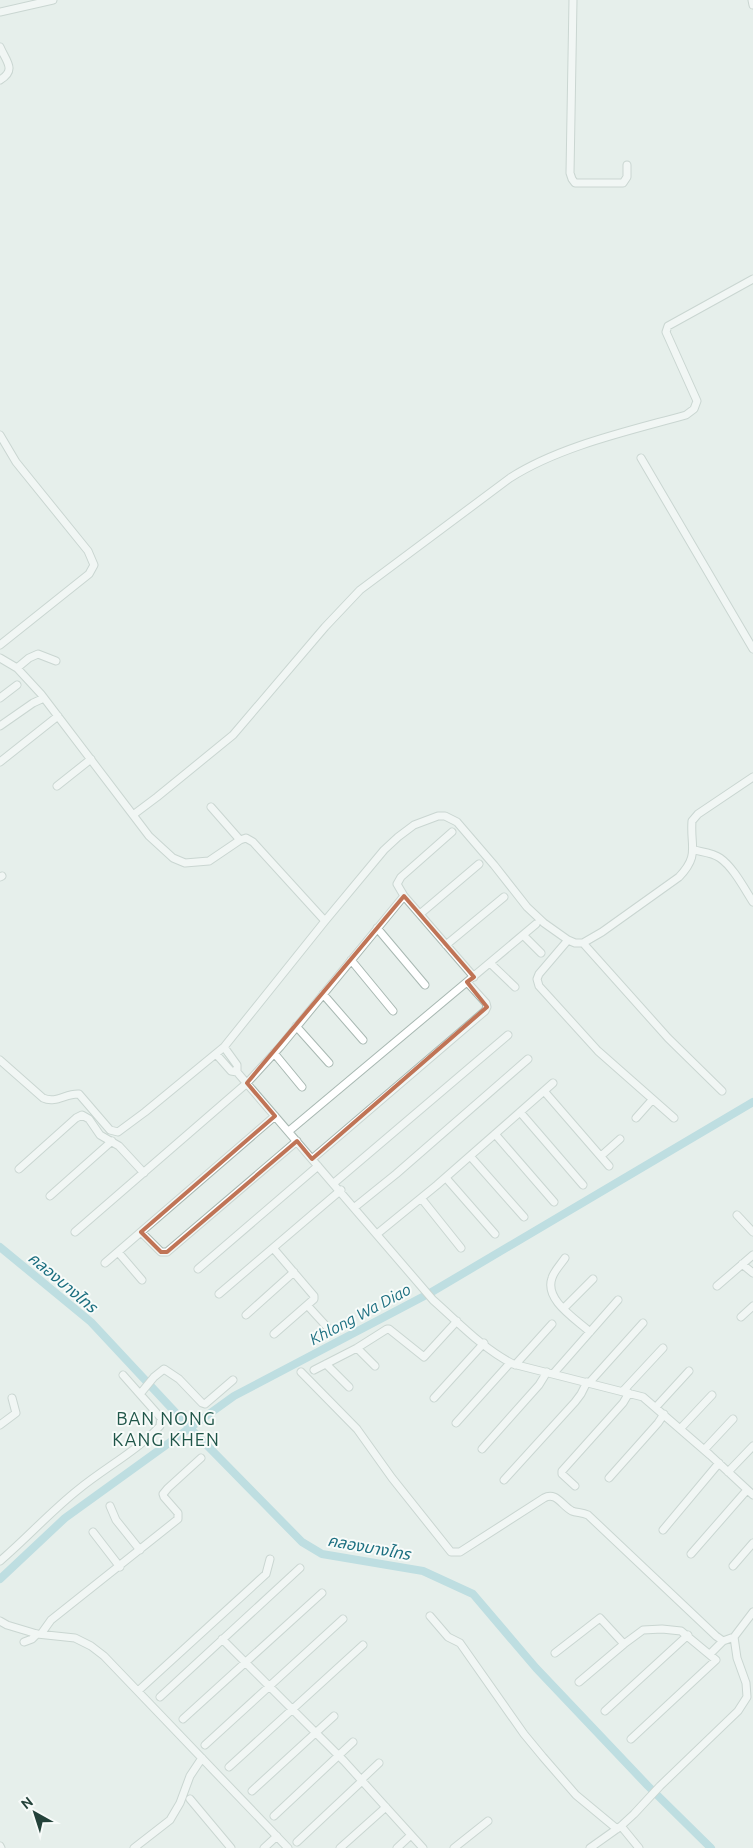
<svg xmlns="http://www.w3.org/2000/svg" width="753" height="1848" font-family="Ubuntu,'Noto Sans Thai',sans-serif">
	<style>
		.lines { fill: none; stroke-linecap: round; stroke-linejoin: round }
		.canal { stroke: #8ec9d4; stroke-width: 8 }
		.minor-casing { stroke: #a8b8b2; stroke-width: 9 }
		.minor { stroke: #fff; stroke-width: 7 }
		.marked { fill: none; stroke: #c07456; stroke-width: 4; stroke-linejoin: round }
		.labels { text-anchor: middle; stroke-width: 4; stroke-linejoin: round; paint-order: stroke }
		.water-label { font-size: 16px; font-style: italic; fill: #1c6f80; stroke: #f7fbf9 }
		.quarter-label { font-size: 18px; letter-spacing: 1px; fill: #1f5548; stroke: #f7fbf9 }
	</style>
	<rect width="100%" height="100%" fill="#e6efeb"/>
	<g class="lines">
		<!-- canal -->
		<path class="canal" d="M0 1247 91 1322 189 1427 302 1542 322 1554 423 1571 473 1594 536 1668 648 1786 711 1848
			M0 1579 65 1518 234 1396 430 1293 753 1102"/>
		<!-- minor casing -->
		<g class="minor-casing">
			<path id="minor" d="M573 0 570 173 572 179 575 183H623L627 177V165
				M752 0 753 5
				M0 12 53 0
				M0 47C6 61 17 70 0 80
				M0 435 16 462 88 551 94 565 89 574 0 645
				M641 458 753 649
				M0 658 17 668 41 694 149 836 173 858 185 863 209 861 240 840 246 838 253 842 325 921
				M17 668 29 658 38 654 56 661
				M0 698 17 685
				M0 726 33 703 44 698
				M0 762 58 716
				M57 786 91 759
				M211 807 240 840
				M133 815 157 797 233 735 325 627 360 590 510 478C560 446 629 431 686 415L694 409 697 401 666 332 668 326 753 279
				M452 832 401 877 397 884 404 896 474 977
				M694 850C702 852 713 853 720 858 733 867 744 888 753 902
				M0 877 2 876
				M420 914 479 864
				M377 928 425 985
				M523 935 541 953
				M568 940 539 974 537 979 539 986 598 1051 674 1118
				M583 943 668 1038 722 1091
				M446 945 504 897
				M351 960 393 1011
				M490 963 515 987
				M323 994 363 1040
				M296 1026 329 1063
				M224 1047 237 1065V1072L433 1300C458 1322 483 1349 513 1364L643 1397 710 1455 753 1495
				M274 1053 302 1087
				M216 1054 231 1071 237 1072
				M0 1060 43 1098C56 1104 66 1093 79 1094L110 1130 118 1132 145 1112 224 1047 325 921 384 850 398 837 414 825 438 816H445L457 822 494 865 527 907 544 923 568 940 575 943H583L602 932 679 877C700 855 690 847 692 821L698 814 753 777
				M544 1091 609 1166
				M520 1112 583 1185
				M636 1118 652 1100
				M289 1131 536 924
				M495 1134 554 1202
				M470 1156 524 1217
				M601 1156 620 1139
				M312 1159 485 1011 487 1007 486 1003 467 982
				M19 1169 76 1118 82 1115 89 1119 100 1135 119 1146 144 1173
				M446 1178 495 1234
				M334 1183 508 1035
				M50 1196 112 1141
				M421 1198 461 1248
				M355 1207 396 1174 528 1059
				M737 1215 753 1232
				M75 1232 247 1083 280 1047 404 896
				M141 1232 161 1252H167L297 1141
				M377 1234 437 1185 553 1083
				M273 1248 314 1296V1299L274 1334
				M118 1252 142 1280
				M565 1258C561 1264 554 1271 552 1278 544 1300 576 1319 590 1332
				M105 1263 275 1116
				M742 1264 753 1273
				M198 1269 318 1166
				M717 1286 753 1255
				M219 1294 341 1190
				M307 1305 328 1328
				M564 1308 593 1279
				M246 1315 294 1272
				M741 1317 753 1306
				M357 1348 375 1366
				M326 1364 349 1387
				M515 1365 552 1324
				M314 1370 357 1348 387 1329H389L424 1357 457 1321
				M301 1372 357 1429 392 1478 451 1552H460L544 1498C556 1491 562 1506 572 1511 577 1513 582 1512 588 1515L716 1636 723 1641 734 1637
				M553 1374 618 1300
				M589 1383 643 1323
				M623 1391 663 1348
				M140 1394 154 1377 164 1369 179 1379 202 1403 205 1404 233 1380
				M434 1398 484 1343
				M656 1407 689 1371
				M456 1423 510 1363
				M0 1425 16 1413 12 1398
				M680 1429 712 1395
				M482 1449 539 1385 547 1372
				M704 1450 733 1419
				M728 1472 753 1446
				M609 1478 658 1423 664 1414
				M504 1480 575 1402 581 1394 587 1382
				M575 1486 562 1474V1471L623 1403 629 1393
				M110 1506 116 1520 140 1550
				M663 1530 719 1463
				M93 1532 120 1567
				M691 1554 747 1490
				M0 1561C27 1538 51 1511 79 1489 106 1467 137 1451 160 1426L161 1418 123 1375
				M733 1566 753 1543
				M430 1616 448 1637 460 1643 524 1734 543 1757 576 1795 617 1829
				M0 1621 7 1625 37 1634 75 1638 91 1646 104 1656 288 1848
				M41 1634 51 1620 178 1519V1513L164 1497 163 1494 168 1488 201 1458
				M222 1639 344 1761 423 1848
				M24 1642 32 1639 37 1634
				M555 1653 600 1618 624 1644
				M710 1654 723 1641
				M579 1682 624 1644 643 1630 662 1629 681 1631 716 1660 631 1739
				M138 1691 266 1574 270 1559
				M160 1697 300 1568
				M605 1711 688 1635
				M183 1719 322 1593
				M205 1745 343 1619
				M229 1767 363 1645
				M361 1780 379 1763
				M252 1791 334 1716
				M190 1799 231 1848
				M274 1816 353 1742
				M621 1826 639 1848
				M297 1842 362 1781
				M0 1846 1 1848
				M134 1848 170 1820 180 1803 190 1776 202 1758
				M264 1848 277 1836
				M340 1848 386 1807
				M397 1848 411 1835
				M454 1848 488 1821
				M590 1848 621 1826 634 1814 660 1786 738 1711 747 1697 746 1683 737 1658 734 1637 753 1612"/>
		</g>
		<!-- minor -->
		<use href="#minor" class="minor"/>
	</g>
	<!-- marked area -->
	<path d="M0 0H753V1848H0ZM404 896 474 977 467 982 487 1007 312 1159 297 1141 167 1252H161L141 1232 275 1116 247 1083Z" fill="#e6efeb" fill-opacity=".55" fill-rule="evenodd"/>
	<path class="marked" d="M404 896 474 977 467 982 487 1007 312 1159 297 1141 167 1252H161L141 1232 275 1116 247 1083Z"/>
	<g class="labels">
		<!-- water labels -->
		<g class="water-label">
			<text transform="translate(63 1282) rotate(40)" y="6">คลองบางไทร</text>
			<text transform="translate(360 1314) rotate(-28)" y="6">Khlong Wa Diao</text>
			<text transform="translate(369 1547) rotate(10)" y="6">คลองบางไทร</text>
		</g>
		<!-- quarter labels -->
		<g class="quarter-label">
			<text x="166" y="1425">BAN NONG<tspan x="166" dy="21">KANG KHEN</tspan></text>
		</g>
	</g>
	<!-- north arrow -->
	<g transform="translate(35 1813) rotate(321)" stroke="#f7fbf9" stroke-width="4" paint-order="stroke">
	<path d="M0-4L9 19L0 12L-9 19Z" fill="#24423a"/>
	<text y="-8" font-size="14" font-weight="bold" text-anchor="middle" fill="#24423a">N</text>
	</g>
</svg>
